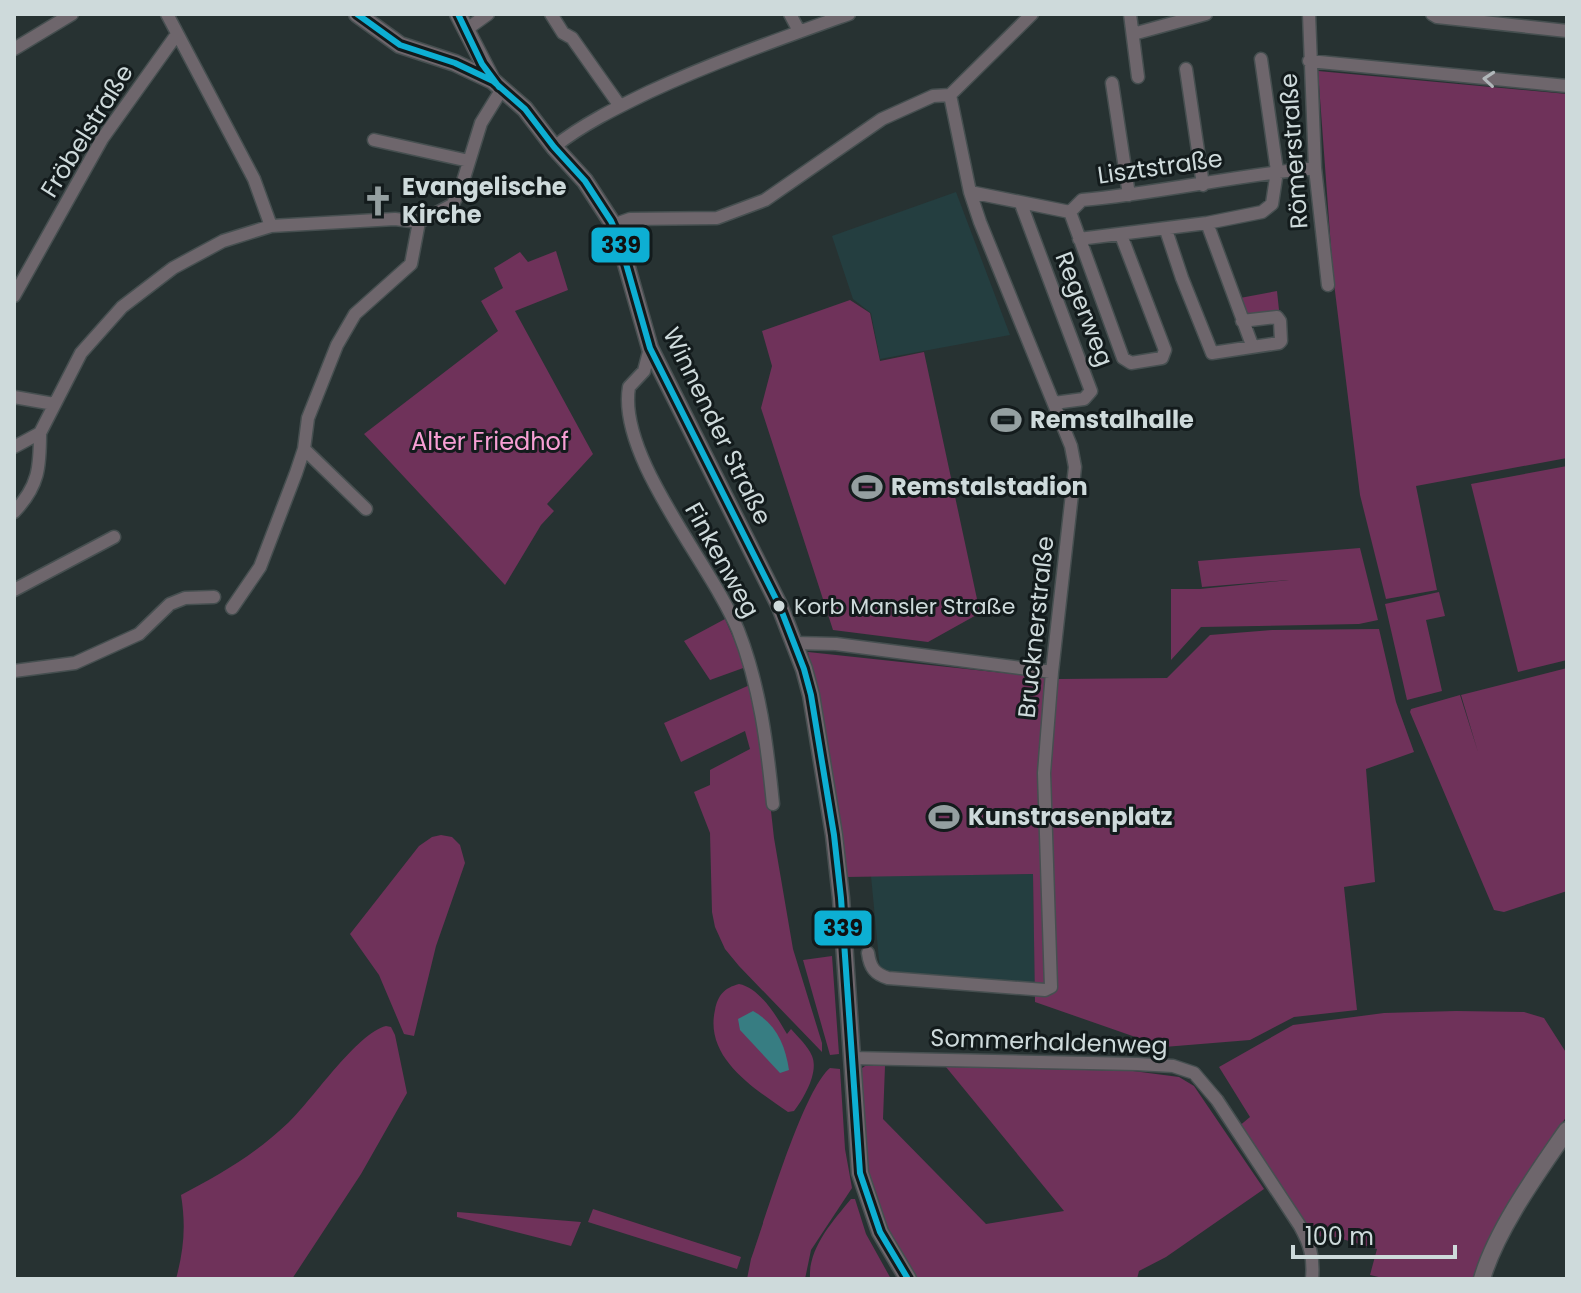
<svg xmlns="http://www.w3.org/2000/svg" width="1581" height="1293" font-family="Poppins,sans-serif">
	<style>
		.built { fill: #243e40 }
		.green { fill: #6f325a }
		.water { fill: #377d82 }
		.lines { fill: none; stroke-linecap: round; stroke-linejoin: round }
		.minor-casing { stroke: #464f50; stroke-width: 15 }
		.tertiary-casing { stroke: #464f50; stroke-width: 19 }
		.minor { stroke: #6e666c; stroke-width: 12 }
		.tertiary { stroke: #6e666c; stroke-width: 16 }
		.bus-1-casing { stroke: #131b1c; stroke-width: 12 }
		.bus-1 { stroke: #0dafd3; stroke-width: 6 }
		.oneway { stroke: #b1b7ba }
		.bus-dot { fill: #cedadb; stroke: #131b1c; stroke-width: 3 }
		.labels { text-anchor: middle; stroke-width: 6; stroke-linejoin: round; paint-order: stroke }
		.bus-label { font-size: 22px; fill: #cedadb; stroke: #131b1c; text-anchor: start }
		.street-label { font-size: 24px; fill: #cedadb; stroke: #131b1c }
		.poi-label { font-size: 24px; font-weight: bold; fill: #cedadb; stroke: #131b1c; text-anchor: start }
		.park-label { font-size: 24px; fill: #f79fd4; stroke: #131b1c }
		.line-badge { stroke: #131b1c; stroke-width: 3 }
		.pale-badge-label { font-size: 22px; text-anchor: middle; font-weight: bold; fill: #111 }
	</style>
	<rect width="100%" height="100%" fill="#273232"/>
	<!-- built -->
	<path class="built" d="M956 192 1010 335 880 359 871 313 853 299 832 236Z
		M1033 874 1035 985 880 970 871 876Z"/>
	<!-- green -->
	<path class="green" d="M1318 71 1567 94V458L1416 486 1437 590 1386 599 1360 495 1333 275Z
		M556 251 568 290 515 311 593 454 547 504 554 511 541 525 505 585 364 434 498 331 481 301 503 288 494 268 520 252 528 262Z
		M1277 291 1279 310 1247 314 1240 298Z
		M850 300 870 313 880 361 924 352 980 613 928 642 833 630 761 408 772 366 762 331Z
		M1567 466V660L1518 672 1471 484Z
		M1360 548 1378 620 1359 624 1201 627 1171 660V589H1200L1289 580 1202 587 1198 561Z
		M1439 592 1445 616 1426 620 1442 691 1407 700 1385 604Z
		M725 619 746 667 710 680 684 641Z
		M1379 629 1396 702 1414 752 1366 769 1375 882 1344 887 1357 1010 1294 1017 1250 1040 1164 1047 1035 1002 1033 874 846 877 808 652 1060 679 1167 678 1210 635 1272 630Z
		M1567 668V891L1504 912 1494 910 1410 712 1411 709 1460 695 1478 752 1461 695Z
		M752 684 763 739 774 838 793 949 822 1043V1052L739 966 725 949 715 927 712 912 710 833 694 792 710 785V770L750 749 745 731 681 762 664 723Z
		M441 835 452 837 460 845 465 863 436 946 414 1036 404 1034 379 975 350 934 419 846 432 837Z
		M832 956 839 1054 830 1055 803 960Z
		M739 984C760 988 777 1017 787 1034L791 1029C798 1037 808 1046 812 1056 819 1072 804 1098 794 1111L788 1112C755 1089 704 1058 715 1010 718 995 724 988 739 984Z
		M1456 1011 1524 1012 1544 1018 1567 1054V1116L1534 1162 1499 1223 1476 1279H1387L1370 1275 1377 1249 1335 1237 1311 1236 1238 1127 1250 1117 1219 1067 1293 1025 1384 1013Z
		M386 1026 391 1027 395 1035 407 1093 361 1174 292 1279H176C184 1249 186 1226 181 1195 220 1175 257 1153 289 1122 313 1099 357 1033 386 1026Z
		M865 1066H885L883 1119 986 1224 1064 1211 946 1067 1133 1071 1179 1077 1194 1086 1264 1189 1166 1257 1139 1271 1137 1279H916L890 1240 869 1189 858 1071Z
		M830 1068 840 1069 845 1149 852 1188 811 1250 805 1279H747L751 1259C765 1220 803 1090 830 1068Z
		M851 1199H855L866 1234 891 1279H810C808 1248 833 1221 851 1199Z
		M593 1209 741 1257 737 1269 588 1222Z
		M457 1212 581 1222 571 1246 457 1217Z"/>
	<!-- water -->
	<path class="water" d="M753 1011C776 1024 785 1044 789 1070L780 1073 740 1030 738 1019Z"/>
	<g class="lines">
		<!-- minor casing -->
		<g class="minor-casing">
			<path id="minor" d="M167 14 254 179 271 226
				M551 14 563 33 572 38 620 106
				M790 14 799 31
				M1130 14 1138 77
				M1309 14 1315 168 1328 285
				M1432 14 1437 17 1567 31
				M467 29 488 14
				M1133 34 1206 14
				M14 49 72 14
				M1309 61 1567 86
				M1186 69 1203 185
				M1112 83 1129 195
				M374 140 469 161
				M554 147C583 124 616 108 649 92 714 62 782 38 849 14
				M970 192 1070 212
				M1021 204 1091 391 1084 399 1054 403
				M1070 212 1123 358 1131 363 1162 358 1165 350 1121 235
				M1070 212 1082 200C1160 193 1237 175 1315 168
				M419 222 452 205 460 191 481 123 502 89
				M1207 223 1252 345
				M613 225 630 219 717 218 765 200 882 119 933 96 950 95 1032 14
				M1166 230 1182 278 1212 353 1279 343 1281 341 1280 321 1277 317 1242 321
				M1079 239 1207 223 1262 212 1272 204 1277 171 1261 59
				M14 296 102 139 177 34
				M650 348 644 371 629 387C617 457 711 564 738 630 760 686 767 744 773 804
				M14 397 54 404
				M14 447 40 433 81 353 122 307 173 268 223 241 271 226 395 219 419 222
				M304 449 366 509
				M14 512C39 486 40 467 40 433
				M14 590 114 537
				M232 608 260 567 296 473 304 449 308 418 337 345 355 314 411 264 419 222
				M795 643 836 644 1052 672
				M14 671 75 663 139 634 170 604 185 598 214 597
				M868 953C870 968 875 974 888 978L1045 990 1051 987 1044 773 1052 672 1075 467 1071 446 980 222 970 192 950 95
				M851 1058 1137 1064 1173 1066 1194 1073 1217 1100 1300 1226C1310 1244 1314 1258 1312 1279"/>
		</g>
		<!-- tertiary casing -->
		<g class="tertiary-casing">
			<path id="tertiary" d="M357 14 400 45 455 63 493 81 525 109 554 147 585 181 611 221 619 239 650 348 780 607 804 669 811 695 834 835 841 898 860 1173 880 1232 908 1279
				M458 14 492 80
				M1482 1279C1496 1230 1538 1172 1567 1130"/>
		</g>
		<!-- minor -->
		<use href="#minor" class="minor"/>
		<!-- tertiary -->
		<use href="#tertiary" class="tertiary"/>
		<!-- bus-1 casing -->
		<g class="bus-1-casing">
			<path id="bus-1" d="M357 14 400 45 455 63 493 81 525 109 554 147 585 181 611 221 619 239 650 348 780 607 804 669 811 695 834 835 841 898 860 1173 880 1232 908 1279
				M458 14 482 64 499 87"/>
		</g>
		<!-- bus-1 -->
		<use href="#bus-1" class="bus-1"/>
	</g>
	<!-- one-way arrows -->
	<defs><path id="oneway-chevron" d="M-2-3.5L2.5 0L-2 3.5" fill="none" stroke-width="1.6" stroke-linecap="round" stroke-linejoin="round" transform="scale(2)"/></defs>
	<use class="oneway" href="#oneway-chevron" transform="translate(1489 79) rotate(-175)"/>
	<!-- icons -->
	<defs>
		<g id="church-bare" transform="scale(2.4)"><path d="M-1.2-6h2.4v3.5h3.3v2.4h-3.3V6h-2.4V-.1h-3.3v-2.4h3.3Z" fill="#949fa0" stroke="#131b1c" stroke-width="2.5" paint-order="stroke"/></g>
		<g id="stadium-bare" transform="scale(2.4)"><path d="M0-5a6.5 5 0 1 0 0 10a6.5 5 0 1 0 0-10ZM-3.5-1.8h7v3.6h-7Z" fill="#949fa0" stroke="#131b1c" stroke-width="2.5" paint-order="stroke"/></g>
	</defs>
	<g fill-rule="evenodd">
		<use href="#church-bare" x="378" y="201"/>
		<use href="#stadium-bare" x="1006" y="420"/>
		<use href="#stadium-bare" x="867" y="487"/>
		<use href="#stadium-bare" x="944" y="817"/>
	</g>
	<!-- markers -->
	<circle class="bus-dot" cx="779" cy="606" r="7"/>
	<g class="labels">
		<!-- bus labels -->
		<g class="bus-label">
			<text x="794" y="614">Korb Mansler Straße</text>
		</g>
		<!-- street labels -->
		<g class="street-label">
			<text transform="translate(87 131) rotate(-58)" y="8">Fröbelstraße</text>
			<text transform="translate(1294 151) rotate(-94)" y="8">Römerstraße</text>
			<text transform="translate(1160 167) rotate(-8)" y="8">Lisztstraße</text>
			<text transform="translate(1084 309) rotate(69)" y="8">Regerweg</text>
			<text transform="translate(717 426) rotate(64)" y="8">Winnender Straße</text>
			<text transform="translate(722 560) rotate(61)" y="8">Finkenweg</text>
			<text transform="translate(1036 627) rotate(-84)" y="8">Brucknerstraße</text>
			<text transform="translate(1049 1042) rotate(2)" y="8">Sommerhaldenweg</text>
		</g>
		<!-- poi labels -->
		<g class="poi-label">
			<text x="402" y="195">Evangelische<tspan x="402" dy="28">Kirche</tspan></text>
			<text x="1030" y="428">Remstalhalle</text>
			<text x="891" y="495">Remstalstadion</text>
			<text x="968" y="825">Kunstrasenplatz</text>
		</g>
		<!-- park labels -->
		<g class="park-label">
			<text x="490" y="450">Alter Friedhof</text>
		</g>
	</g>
	<g class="line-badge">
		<rect x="590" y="226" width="61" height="38" rx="8" fill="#0dafd3"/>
		<rect x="813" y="909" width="60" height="38" rx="8" fill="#0dafd3"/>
	</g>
	<g class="pale-badge-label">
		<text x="621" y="253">339</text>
		<text x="843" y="936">339</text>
	</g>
	<!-- border -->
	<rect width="1581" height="1293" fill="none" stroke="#cedadb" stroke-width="32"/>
	<!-- scale -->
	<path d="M1293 1245v12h162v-12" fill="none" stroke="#cedadb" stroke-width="4"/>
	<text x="1305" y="1245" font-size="24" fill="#cedadb" stroke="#131b1c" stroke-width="6" paint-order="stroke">100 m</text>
</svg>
